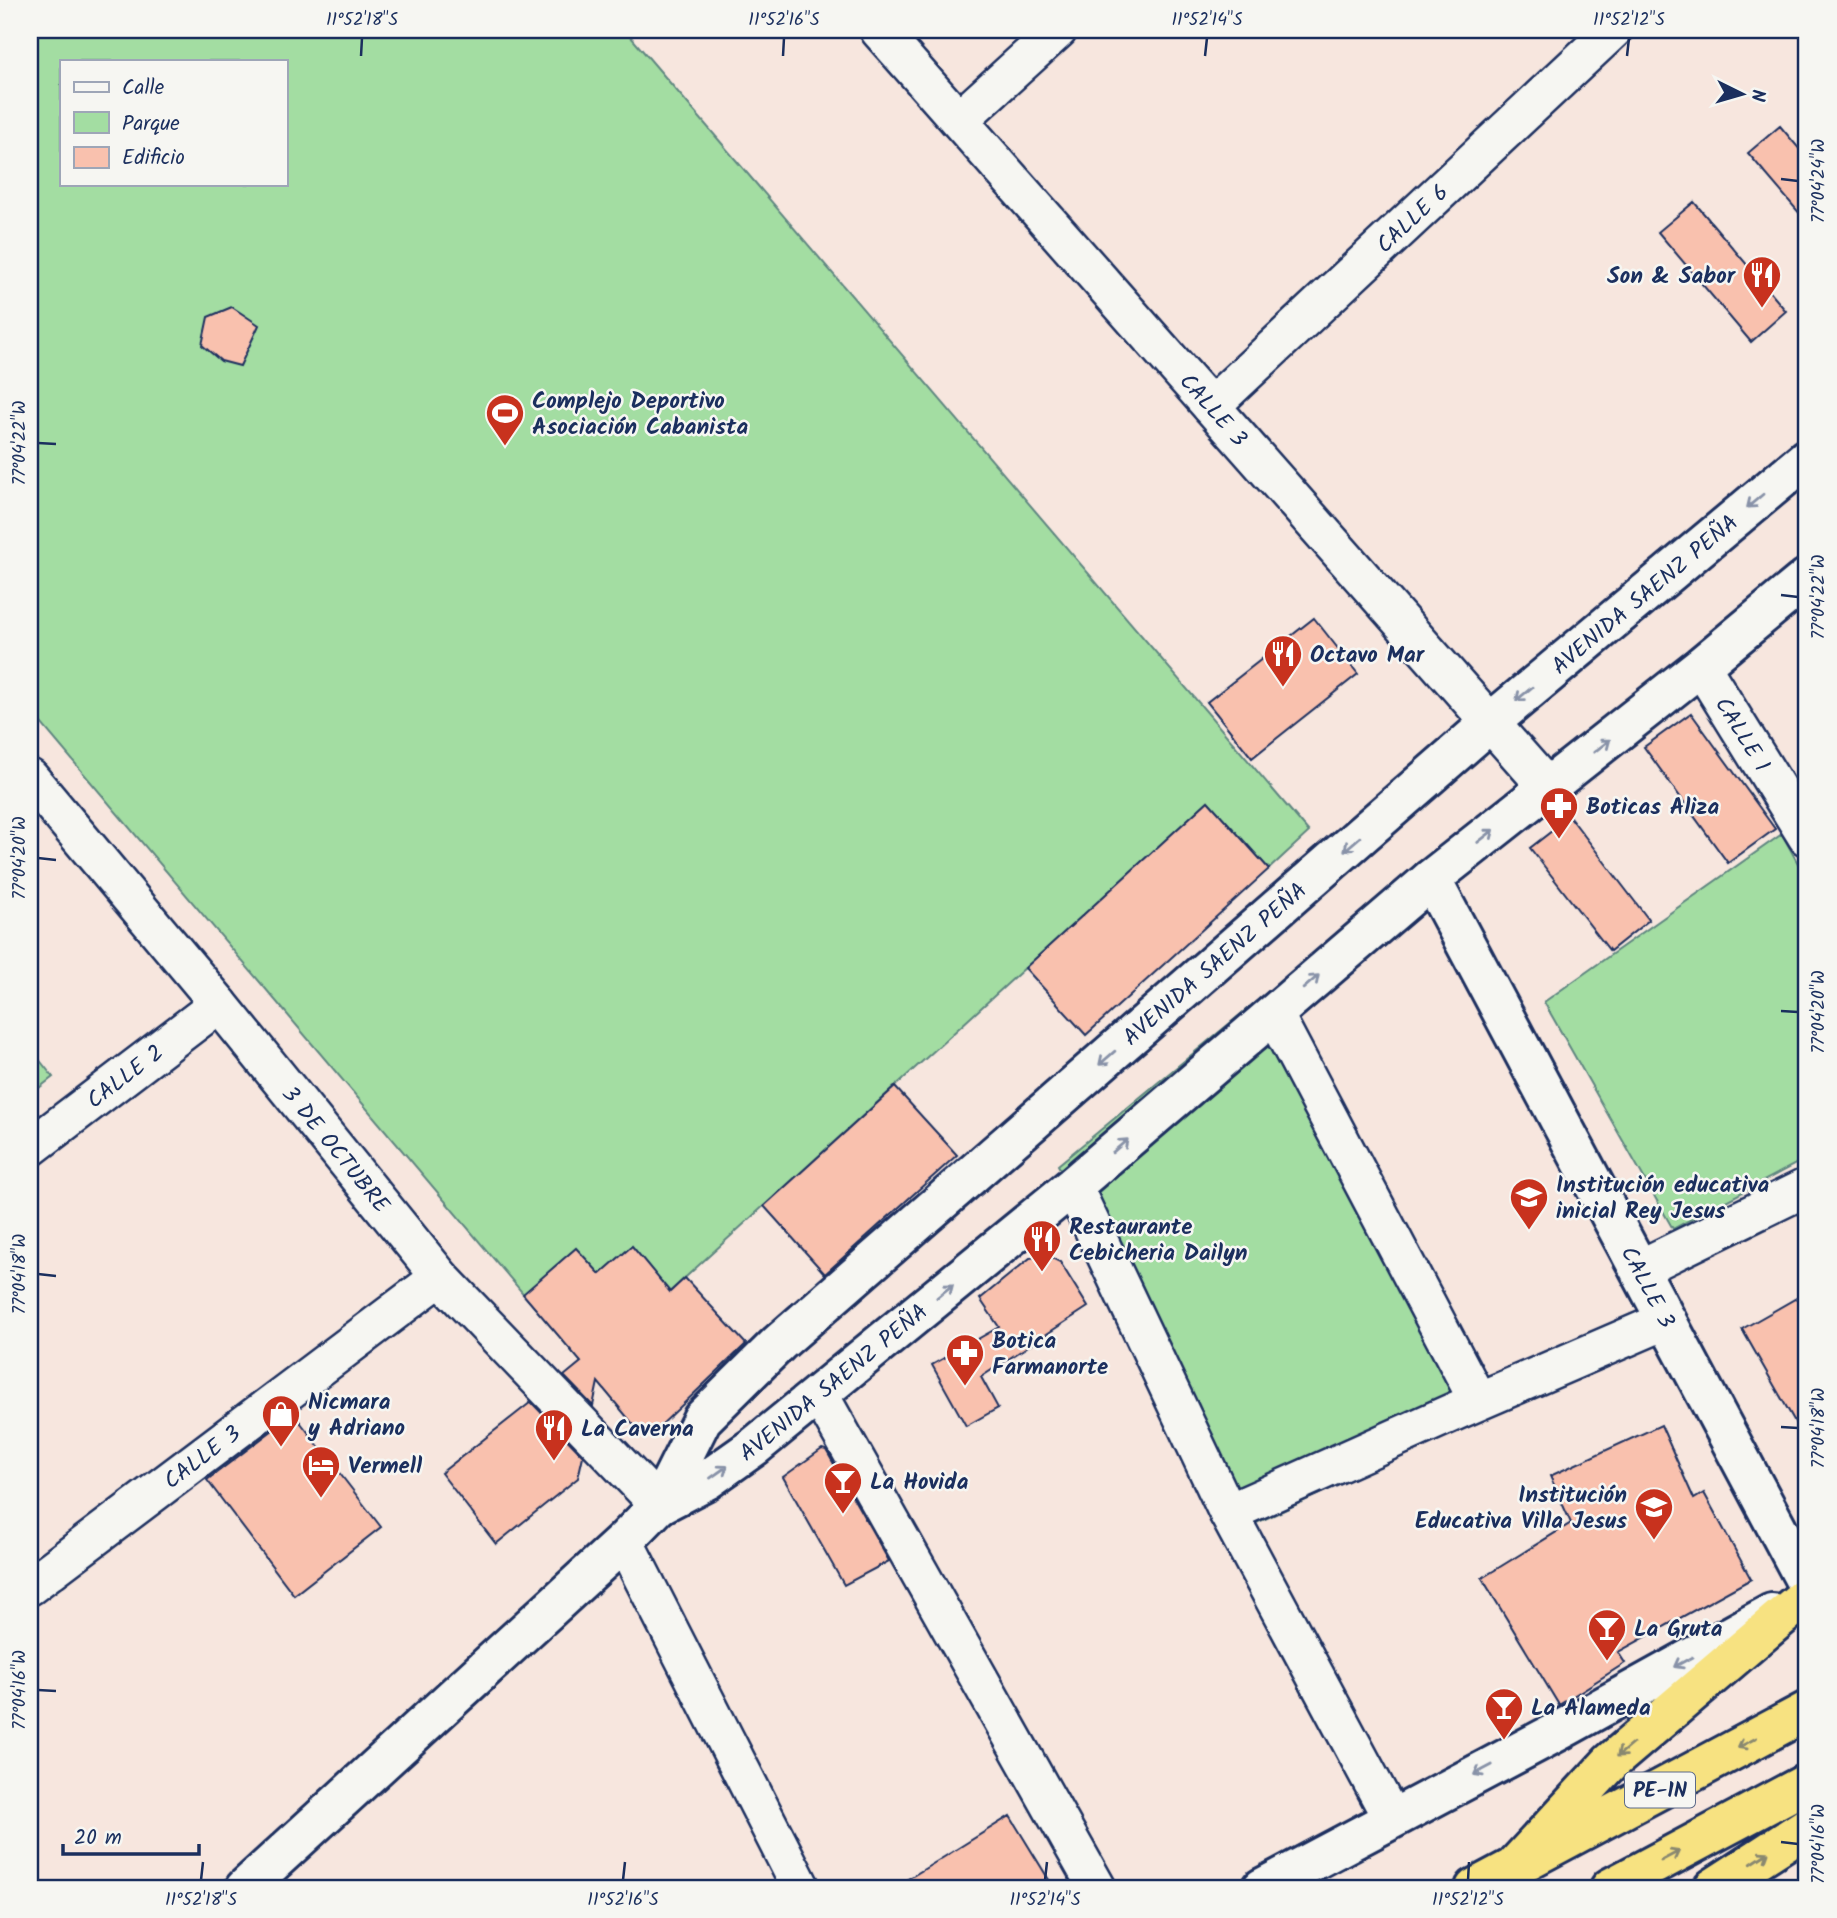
<svg xmlns="http://www.w3.org/2000/svg" width="1837" height="1918" font-family="Kalam,sans-serif">
	<style>
		.green { fill: #a3dda2; stroke: #5f8680; stroke-width: 2; fill-rule: evenodd }
		.building { fill: #f9c1ae; stroke: #1b2f5e; stroke-width: 2 }
		.lines { fill: none; stroke-linecap: round; stroke-linejoin: round }
		.minor-casing { stroke: #1b2f5e; stroke-width: 42 }
		.tertiary-casing { stroke: #1b2f5e; stroke-width: 44 }
		.secondary-casing { stroke: #1b2f5e; stroke-width: 44 }
		.trunk-casing { stroke: #1b2f5e; stroke-width: 44 }
		.minor { stroke: #f6f6f2; stroke-width: 37 }
		.tertiary { stroke: #f6f6f2; stroke-width: 38 }
		.secondary { stroke: #f6f6f2; stroke-width: 38 }
		.trunk { stroke: #f7e281; stroke-width: 38 }
		.oneway { stroke: #8892a8 }
		.oneway2 { stroke: #898870 }
		.ticks { fill: none; stroke: #1b2f5e; stroke-width: 2.5 }
		.labels { text-anchor: middle; stroke-width: 5; stroke-linejoin: round; paint-order: stroke }
		.shield { fill: #f6f6f2; stroke: #5d6b8a; stroke-width: 2 }
		.shield-label { font-size: 21px; font-weight: bold; fill: #1b2f5e }
		.street-label { font-size: 23px; fill: #1b2f5e; stroke: #f6f6f2 }
		.poi-label { font-size: 23px; font-weight: bold; fill: #1b2f5e; stroke: #f6f6f2; text-anchor: start }
		.neatline { fill: none; stroke: #1b2f5e; stroke-width: 2.5 }
		.ticks-label { font-size: 18px; text-anchor: middle; fill: #1b2f5e }
	</style>
	<rect width="100%" height="100%" fill="#f7e6de"/>
	<filter id="ink" filterUnits="userSpaceOnUse"><feTurbulence type="fractalNoise" baseFrequency=".0143" numOctaves="2"/><feDisplacementMap in="SourceGraphic" scale="14" xChannelSelector="R" yChannelSelector="G"/><feConvolveMatrix kernelMatrix="1 2 1 2 8 2 1 2 1" color-interpolation-filters="sRGB"/></filter>
	<g filter="url(#ink)">
		<!-- green -->
		<path class="green" d="M30 30H625L1309 832 1269 869 1208 801 586 1368 30 710ZM61 61H285V184H61Z
			M1782 834 1807 880V1158L1673 1229 1544 1002Z
			M1264 995 1492 1414 1250 1526 1058 1165Z
			M30 1048 53 1077 30 1095Z"/>
		<!-- building -->
		<path class="building" d="M1780 126 1807 158V222L1748 153Z
			M1694 202 1786 311 1751 342 1658 232Z
			M232 307 259 325 240 366 221 361 202 345 208 317Z
			M1314 618 1358 674 1252 758 1207 702Z
			M1691 713 1775 829 1728 863 1644 747Z
			M1208 801 1269 869 1086 1035 1025 968Z
			M1570 817 1649 920 1610 951 1530 848Z
			M895 1087 957 1155 825 1274 764 1206Z
			M632 1246 670 1292 685 1278 746 1344 656 1430 637 1429 598 1382 593 1406 564 1376 581 1362 523 1294 576 1248 600 1274Z
			M1046 1255 1060 1262 1088 1307 981 1377 998 1408 966 1426 932 1365 999 1327 980 1299 1030 1258Z
			M1807 1292V1443L1742 1329Z
			M531 1402 583 1456 578 1478 496 1544 441 1473Z
			M294 1414 381 1527 294 1595 207 1480Z
			M1661 1425 1694 1499 1704 1493 1751 1579 1618 1652 1625 1663 1559 1705 1482 1578 1571 1523 1550 1476Z
			M822 1449 826 1450 889 1561 844 1585 783 1477Z
			M1010 1816 1054 1888H893L944 1857Z"/>
		<g class="lines">
			<!-- minor casing -->
			<g class="minor-casing">
				<g id="minor">
					<path id="s1" d="M879 30 1548 788"/>
					<path d="M959 120 1058 30"/>
					<path id="s2" d="M1211 406 1613 30"/>
					<path id="s3" d="M1701 666 1807 837"/>
					<path id="s4" d="M30 778 219 1004 440 1277 659 1505"/>
					<path d="M1274 1014 1478 1401"/>
					<path id="s5" d="M30 1148 219 1004"/>
					<path d="M1073 1186 1228 1513 1392 1819"/>
					<path d="M1639 1269 1807 1187"/>
					<path d="M819 1394 1097 1888"/>
					<path d="M1228 1513 1458 1410 1667 1320"/>
					<path d="M624 1541 801 1888"/>
					<path id="s6" d="M30 1586 440 1277"/>
				</g>
			</g>
			<!-- tertiary casing -->
			<g class="tertiary-casing">
				<g id="tertiary">
					<path id="s7" d="M1431 879 1807 1584"/>
				</g>
			</g>
			<!-- secondary casing -->
			<g class="secondary-casing">
				<g id="secondary">
					<path id="s8" d="M659 1505 707 1480 755 1446 1073 1186 1431 879 1701 666 1807 578"/>
					<path id="s9" d="M245 1888 624 1541 659 1505 702 1419 779 1343 1491 722 1807 458"/>
					<path d="M1262 1888 1568 1726 1772 1613"/>
				</g>
			</g>
			<!-- trunk casing -->
			<g class="trunk-casing">
				<path id="trunk" d="M1513 1868 1611 1762 1807 1595
					M1475 1888 1807 1711
					M1610 1888 1807 1783
					M1713 1888 1807 1827"/>
			</g>
			<!-- minor -->
			<use href="#minor" class="minor"/>
			<!-- tertiary -->
			<use href="#tertiary" class="tertiary"/>
			<!-- secondary -->
			<use href="#secondary" class="secondary"/>
			<!-- trunk -->
			<use href="#trunk" class="trunk"/>
		</g>
		<!-- one-way arrows -->
		<defs><path id="oneway-shaft" d="M-6 0H5M1.5-3L5.5 0L1.5 3" fill="none" stroke-width="1.6" stroke-linecap="round" stroke-linejoin="round" transform="scale(1.75)"/></defs>
		<g class="oneway">
			<use href="#oneway-shaft" transform="translate(1755 501) rotate(140)"/>
			<use href="#oneway-shaft" transform="translate(1524 694) rotate(140)"/>
			<use href="#oneway-shaft" transform="translate(1602 746) rotate(-38)"/>
			<use href="#oneway-shaft" transform="translate(1486 836) rotate(-38)"/>
			<use href="#oneway-shaft" transform="translate(1352 844) rotate(139)"/>
			<use href="#oneway-shaft" transform="translate(1311 982) rotate(-41)"/>
			<use href="#oneway-shaft" transform="translate(1107 1058) rotate(139)"/>
			<use href="#oneway-shaft" transform="translate(1120 1146) rotate(-41)"/>
			<use href="#oneway-shaft" transform="translate(945 1291) rotate(-39)"/>
			<use href="#oneway-shaft" transform="translate(719 1472) rotate(-35)"/>
			<use href="#oneway-shaft" transform="translate(1683 1662) rotate(151)"/>
			<use href="#oneway-shaft" transform="translate(1483 1770) rotate(152)"/>
		</g>
		<g class="oneway2">
			<use href="#oneway-shaft" transform="translate(1747 1743) rotate(152)"/>
			<use href="#oneway-shaft" transform="translate(1625 1750) rotate(140)"/>
			<use href="#oneway-shaft" transform="translate(1670 1856) rotate(-28)"/>
			<use href="#oneway-shaft" transform="translate(1760 1858) rotate(-33)"/>
		</g>
	</g>
	<!-- ticks -->
	<path class="ticks" d="M361 56 362 38M783 56 784 38M1205 56 1207 38M1627 56 1629 38M1781 179 1798 181M38 443 56 444M1781 595 1798 597M38 858 56 860M1781 1011 1798 1012M38 1274 56 1276M1781 1427 1798 1428M38 1690 56 1691M1781 1842 1798 1844M201 1880 203 1862M623 1880 625 1862M1045 1880 1047 1862M1468 1880 1469 1862"/>
	<!-- icons -->
	<defs>
		<g id="restaurant-pin" transform="scale(2.0125)"><path d="M0 17L-7.5 6A9.5 9.5 0 1 1 7.5 6Z" fill="#c8321e" stroke="#f6f6f2"/><path d="M-5-6h1v4h1v-4h1v4h1v-4h1v5L-1.5 .5V6h-2V.5L-5-1ZM5-6V6H3V1.5H1.5Q1.5-4 5-6Z" fill="#fff"/></g>
		<g id="stadium-pin" transform="scale(2.0125)"><path d="M0 17L-7.5 6A9.5 9.5 0 1 1 7.5 6Z" fill="#c8321e" stroke="#f6f6f2"/><path d="M0-5a6.5 5 0 1 0 0 10a6.5 5 0 1 0 0-10ZM-3.5-1.8h7v3.6h-7Z" fill="#fff"/></g>
		<g id="pharmacy-pin" transform="scale(2.0125)"><path d="M0 17L-7.5 6A9.5 9.5 0 1 1 7.5 6Z" fill="#c8321e" stroke="#f6f6f2"/><path d="M-2-6h4v4h4v4h-4v4h-4v-4h-4v-4h4Z" fill="#fff"/></g>
		<g id="school-pin" transform="scale(2.0125)"><path d="M0 17L-7.5 6A9.5 9.5 0 1 1 7.5 6Z" fill="#c8321e" stroke="#f6f6f2"/><path d="M0-5L7-2L0 1L-7-2ZM-4 1L0 2.5L4 1V4Q0 6-4 4Z" fill="#fff"/></g>
		<g id="shop-pin" transform="scale(2.0125)"><path d="M0 17L-7.5 6A9.5 9.5 0 1 1 7.5 6Z" fill="#c8321e" stroke="#f6f6f2"/><path d="M-5-2.5h2.3a2.7 3.5 0 0 1 5.4 0H5L5.5 6h-11ZM-1.5-2.5h3a1.5 2.3 0 0 0-3 0Z" fill="#fff"/></g>
		<g id="hotel-pin" transform="scale(2.0125)"><path d="M0 17L-7.5 6A9.5 9.5 0 1 1 7.5 6Z" fill="#c8321e" stroke="#f6f6f2"/><path d="M-6-4.5h1.5V1H6V5H4.5V3h-9V5H-6ZM-4 0a1.8 1.8 0 1 1 3.6 0ZM.5 0V-2.5h3Q6-2.5 6 0Z" fill="#fff"/></g>
		<g id="bar-pin" transform="scale(2.0125)"><path d="M0 17L-7.5 6A9.5 9.5 0 1 1 7.5 6Z" fill="#c8321e" stroke="#f6f6f2"/><path d="M-6-5H6L.8 .8V4.5H3.5V6h-7V4.5H-.8V.8Z" fill="#fff"/></g>
	</defs>
	<g fill-rule="evenodd">
		<use href="#restaurant-pin" x="1762" y="275"/>
		<use href="#stadium-pin" x="505" y="413"/>
		<use href="#restaurant-pin" x="1283" y="654"/>
		<use href="#pharmacy-pin" x="1559" y="806"/>
		<use href="#school-pin" x="1529" y="1197"/>
		<use href="#restaurant-pin" x="1042" y="1239"/>
		<use href="#pharmacy-pin" x="965" y="1353"/>
		<use href="#shop-pin" x="281" y="1414"/>
		<use href="#restaurant-pin" x="554" y="1428"/>
		<use href="#hotel-pin" x="321" y="1465"/>
		<use href="#bar-pin" x="843" y="1481"/>
		<use href="#school-pin" x="1654" y="1507"/>
		<use href="#bar-pin" x="1607" y="1628"/>
		<use href="#bar-pin" x="1504" y="1707"/>
	</g>
	<g class="labels">
		<!-- shield labels -->
		<rect class="shield" x="1625" y="1772.5" width="70" height="35" rx="5"/>
		<g class="shield-label">
			<text x="1660" y="1797">PE-1N</text>
		</g>
		<!-- street labels -->
		<g class="street-label">
			<text dy="8" stroke="none"><textPath href="#s2" startOffset="275">CALLE 6</textPath></text>
			<text dy="8" stroke="none"><textPath href="#s1" startOffset="506">CALLE 3</textPath></text>
			<text dy="8" stroke="none"><textPath href="#s9" startOffset="1913">AVENIDA SAENZ PEÑA</textPath></text>
			<text dy="8" stroke="none"><textPath href="#s3" startOffset="80">CALLE 1</textPath></text>
			<text dy="8" stroke="none"><textPath href="#s9" startOffset="1346">AVENIDA SAENZ PEÑA</textPath></text>
			<text dy="8" stroke="none"><textPath href="#s5" startOffset="119">CALLE 2</textPath></text>
			<text dy="8" stroke="none"><textPath href="#s4" startOffset="481">3 DE OCTUBRE</textPath></text>
			<text dy="8" stroke="none"><textPath href="#s7" startOffset="462">CALLE 3</textPath></text>
			<text dy="8" stroke="none"><textPath href="#s8" startOffset="214">AVENIDA SAENZ PEÑA</textPath></text>
			<text dy="8" stroke="none"><textPath href="#s6" startOffset="215">CALLE 3</textPath></text>
		</g>
		<!-- poi labels -->
		<g class="poi-label">
			<text x="1735" y="283" text-anchor="end">Son &amp; Sabor</text>
			<text x="532" y="408">Complejo Deportivo<tspan x="532" dy="26">Asociación Cabanista</tspan></text>
			<text x="1310" y="662">Octavo Mar</text>
			<text x="1586" y="814">Boticas Aliza</text>
			<text x="1556" y="1192">Institución educativa<tspan x="1556" dy="26">inicial Rey Jesus</tspan></text>
			<text x="1069" y="1234">Restaurante<tspan x="1069" dy="26">Cebicheria Dailyn</tspan></text>
			<text x="992" y="1348">Botica<tspan x="992" dy="26">Farmanorte</tspan></text>
			<text x="308" y="1409">Nicmara<tspan x="308" dy="26">y Adriano</tspan></text>
			<text x="581" y="1436">La Caverna</text>
			<text x="348" y="1473">Vermell</text>
			<text x="870" y="1489">La Hovida</text>
			<text x="1627" y="1502" text-anchor="end">Institución<tspan x="1627" dy="26">Educativa Villa Jesus</tspan></text>
			<text x="1634" y="1636">La Gruta</text>
			<text x="1531" y="1715">La Alameda</text>
		</g>
	</g>
	<!-- margin -->
	<rect width="1837" height="1918" fill="none" stroke="#f6f6f2" stroke-width="77"/>
	<!-- legend -->
	<rect x="60" y="60" width="228" height="126" fill="#f6f6f2" stroke="#9ea6b7" stroke-width="2"/>
	<rect x="74" y="82" width="35" height="10" fill="#f6f6f2" stroke="#9ea6b7" stroke-width="2"/>
	<text x="122" y="94" font-size="21" fill="#1b2f5e">Calle</text>
	<rect x="74" y="112" width="35" height="21" fill="#a3dda2" stroke="#9ea6b7" stroke-width="2"/>
	<text x="122" y="130" font-size="21" fill="#1b2f5e">Parque</text>
	<rect x="74" y="147" width="35" height="21" fill="#f9c1ae" stroke="#9ea6b7" stroke-width="2"/>
	<text x="122" y="164" font-size="21" fill="#1b2f5e">Edificio</text>
	<!-- north arrow -->
	<g transform="translate(1742 94) rotate(95)" stroke="#f6f6f2" stroke-width="5" paint-order="stroke">
	<path d="M0-5L12 26L0 18L-12 26Z" fill="#1b2f5e"/>
	<text y="-10" font-size="19" font-weight="bold" text-anchor="middle" fill="#1b2f5e">N</text>
	</g>
	<!-- scale -->
	<path d="M63 1844v10h136v-10" fill="none" stroke="#1b2f5e" stroke-width="3.5"/>
	<text x="74" y="1844" font-size="21" fill="#1b2f5e" stroke="#f6f6f2" stroke-width="5" paint-order="stroke">20 m</text>
	<rect x="38" y="38" width="1760" height="1842" class="neatline"/>
	<g class="ticks-label">
		<text x="362" y="25">11°52'18"S</text>
		<text x="784" y="25">11°52'16"S</text>
		<text x="1207" y="25">11°52'14"S</text>
		<text x="1629" y="25">11°52'12"S</text>
		<text transform="translate(1818 181) rotate(-90)" y="6">77°04'24"W</text>
		<text transform="translate(19 443) rotate(-90)" y="6">77°04'22"W</text>
		<text transform="translate(1818 597) rotate(-90)" y="6">77°04'22"W</text>
		<text transform="translate(19 858) rotate(-90)" y="6">77°04'20"W</text>
		<text transform="translate(1818 1012) rotate(-90)" y="6">77°04'20"W</text>
		<text transform="translate(19 1274) rotate(-90)" y="6">77°04'18"W</text>
		<text transform="translate(1818 1428) rotate(-90)" y="6">77°04'18"W</text>
		<text transform="translate(19 1690) rotate(-90)" y="6">77°04'16"W</text>
		<text transform="translate(1818 1844) rotate(-90)" y="6">77°04'16"W</text>
		<text x="201" y="1905">11°52'18"S</text>
		<text x="623" y="1905">11°52'16"S</text>
		<text x="1045" y="1905">11°52'14"S</text>
		<text x="1468" y="1905">11°52'12"S</text>
	</g>
</svg>
